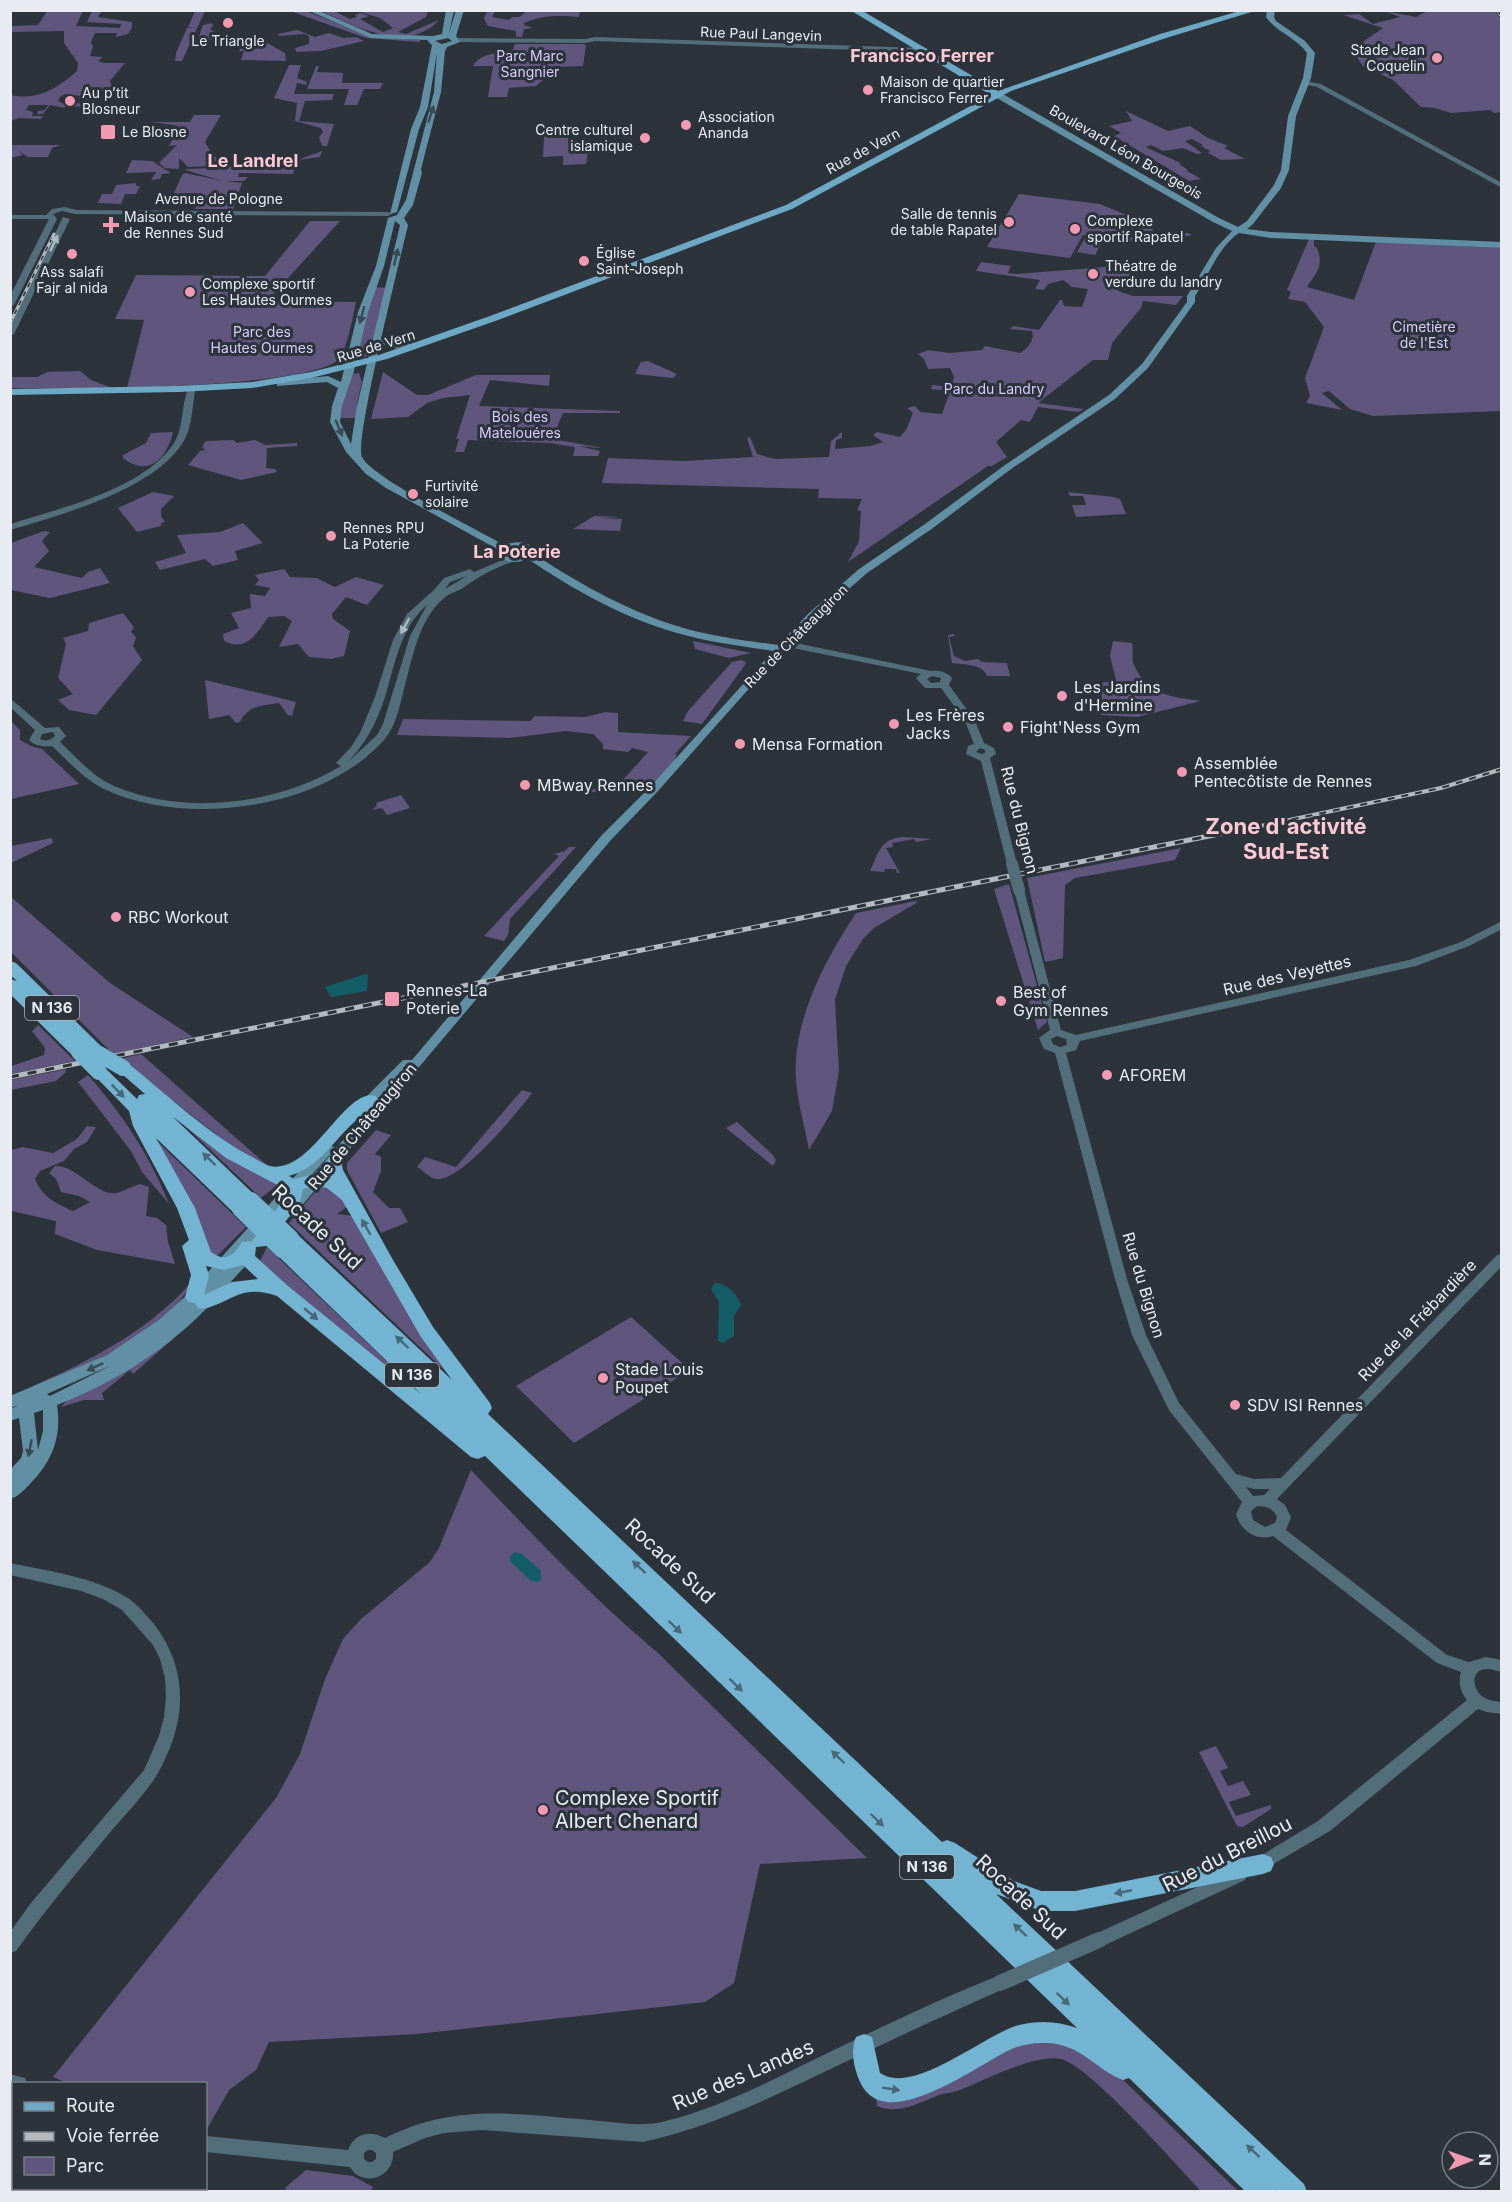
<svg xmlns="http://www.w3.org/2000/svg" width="1512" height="2202" font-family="Inter,sans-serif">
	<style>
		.green { fill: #5f557d }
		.water { fill: #135e66 }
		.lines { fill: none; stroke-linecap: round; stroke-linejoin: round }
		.tertiary { fill: #526e7b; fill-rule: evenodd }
		.secondary { fill: #618fa4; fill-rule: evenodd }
		.primary { fill: #6da9c4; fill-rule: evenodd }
		.trunk { fill: #72b4d2; fill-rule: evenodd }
		.rail-far2-casing { stroke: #b5bac1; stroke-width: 3 }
		.rail-far1-casing { stroke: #b5bac1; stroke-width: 4 }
		.rail-casing { stroke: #b5bac1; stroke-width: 5 }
		.rail-far2 { stroke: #2c333b; stroke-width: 1.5; stroke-dasharray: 5; stroke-linecap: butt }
		.rail-far1 { stroke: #2c333b; stroke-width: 2; stroke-dasharray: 7; stroke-linecap: butt }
		.rail { stroke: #2c333b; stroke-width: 3; stroke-dasharray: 9; stroke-linecap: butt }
		.tertiary-bridge-far1 { stroke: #526e7b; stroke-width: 12 }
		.tertiary-bridge { stroke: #526e7b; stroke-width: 16 }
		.trunk-bridge { stroke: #72b4d2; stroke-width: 16 }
		.oneway { fill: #394a55 }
		.oneway2 { fill: #acbac2 }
		.oneway3 { fill: #486777 }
		.poi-dot { fill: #f19ab2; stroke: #2c333b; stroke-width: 2 }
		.labels { text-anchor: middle; stroke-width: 6; stroke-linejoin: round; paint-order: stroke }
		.far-street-label { font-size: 14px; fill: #e8ecf2; stroke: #2c333b }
		.far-poi-label { font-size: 14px; fill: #e8ecf2; stroke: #2c333b; text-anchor: start }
		.far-park-label { font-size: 14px; fill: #d8ccff; stroke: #2c333b }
		.shield { fill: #2c333b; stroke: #b0b4bb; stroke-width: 1.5 }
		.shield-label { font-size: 15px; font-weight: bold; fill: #e8ecf2 }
		.poi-label { font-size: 16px; fill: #e8ecf2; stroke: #2c333b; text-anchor: start }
		.street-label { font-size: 16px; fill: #e8ecf2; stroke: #2c333b }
		.far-district-label { font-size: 18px; font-weight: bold; fill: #fcc9d5; stroke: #2c333b }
		.near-street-label { font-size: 20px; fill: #e8ecf2; stroke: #2c333b }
		.near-poi-label { font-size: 20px; fill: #e8ecf2; stroke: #2c333b; text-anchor: start }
		.district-label { font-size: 22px; font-weight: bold; fill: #fcc9d5; stroke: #2c333b }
	</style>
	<rect width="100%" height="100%" fill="#2c333b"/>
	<!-- green -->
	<path class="green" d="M47 11H83L76 26 120 28 121 24 87 22 92 11 101 12 98 17 132 22V27L128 34 116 37 117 33H95L91 42 93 47 90 56 103 57 98 61 104 63H125L110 81 112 86 108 89 92 92 85 106 69 107 72 104 81 103 84 100 79 99 80 96 66 94 61 96 58 101 66 105 65 108 50 105 43 114H37L38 111 45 110 48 105H29L26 110 33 112 32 116H43L41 119 19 118 11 121V95C37 101 58 88 77 71L78 63 64 43V31L11 32V26L38 25Z
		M195 11H205L182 61H175L176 53 187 28 195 27H188Z
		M290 11H306L371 37 420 40V42L366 38Z
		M321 11H334L350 19 357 17 355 15 360 13 369 16 360 19 383 32 393 28 380 18 357 11H428L426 17 398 32 406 34 439 20C407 55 355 26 321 11Z
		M487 11H495L492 17 509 20 512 17H519L527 11H580L579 17C562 15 541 15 524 23V25L533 28 524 29 522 37H516V31L488 26 484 19Z
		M1385 11 1416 17 1427 11H1495L1501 19V112L1494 113 1490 110 1451 113 1434 108 1421 107 1393 80 1363 66 1356 56 1364 41 1383 28 1343 15 1359 14 1373 24 1400 17Z
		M212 23 213 26 210 29 221 36 248 40 259 38 285 53 286 61 241 60 244 51H239L243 45H236L232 41 218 46 220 44 212 42 213 40 198 39 203 25Z
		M297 30 315 37 329 33 343 38 356 37 364 41 321 51 296 52 295 48 309 44V36L304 34 279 36 278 34Z
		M515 44H583L586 45 583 66 558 67 536 86 509 88 507 97H488L493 66H473C481 52 498 53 512 52Z
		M289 65H301L297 78 307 82 306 85 297 83 294 94H334L332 100 305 101 299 121 334 124 327 146H322L319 137 323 132 321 128 295 121 297 103 274 98Z
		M316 66H319L317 72 343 73 342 83H383L380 89H364L357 105H344L349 89H307Z
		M1126 111 1168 131 1190 126 1208 138 1228 146 1224 148 1245 159 1221 160 1208 153 1210 151 1201 146 1203 145 1192 139 1185 141 1202 153 1197 154 1183 148 1163 151 1151 145 1145 147 1181 163 1179 164 1188 170 1187 171 1201 179 1189 181 1114 136 1121 133 1109 126 1132 121Z
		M194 115H221L205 142 211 153 221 162 208 166 188 167 179 158V169L165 168 159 163 177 145 169 146 179 126 152 122H190Z
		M574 135 568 138 569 142 576 145 591 140V152H588L586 164 563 165V156L543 157 544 136Z
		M11 145H61L52 148 48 157H28L17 150 23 155 11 158Z
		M322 151 320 157 298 160 293 174 239 173 238 177H248L244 181H225L242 183 233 209H195L201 195H173L182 175 185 173 223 181 185 170 187 169 210 168 224 163 231 167 287 164Z
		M132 160 152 161 171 173 162 174 160 179 151 180 156 172 126 173Z
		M136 183V186H140L136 194H125L121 204 98 203 102 194H112L116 185Z
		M1019 194 1100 204 1151 225 1154 234 1188 233 1192 235 1161 242 1155 237 1141 242 1104 238 1095 255 1077 252 1086 236 1083 235 1070 258 987 247Z
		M310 221H340L267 301 356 302C353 316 347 350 339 359 318 382 164 387 127 388L144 320 115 319 136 275 265 276Z
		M1309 239H1314V246L1317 248C1324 266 1317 272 1307 287L1354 300 1376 242 1501 248V411L1373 416 1350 409 1329 391 1322 393 1342 410 1306 403 1310 396 1305 378 1324 327 1305 302 1288 299 1291 292 1287 290Z
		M981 262 1011 266 1008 273 1017 274 1105 267 1127 263 1131 278 1118 291 1133 296H1183L1176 305 1143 301 1141 308 1112 343 1108 360H1093L1089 363 1038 403 1084 409 1078 412 1038 407 1030 422 1021 420 996 442 1007 457 992 466H988L848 562 859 541 861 511 857 510 862 499 818 498 819 489 602 483 608 458 683 461 753 457 747 438 750 437 757 454 775 459 829 457 831 441 842 432V438L836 440 835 449 870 446 883 442 873 435 877 432 900 437 906 430 913 413 907 408 915 406 920 412 942 414 950 391 931 389 932 385 951 387 954 377 950 368 928 369 924 359 918 354 928 350 950 353 982 350 985 346 1020 353C1028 348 1035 341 1032 331L1010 329 1013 326 1039 330 1060 300H1062L1064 306 1082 307 1088 289 1072 287 1063 280 1048 284 1044 290 1035 289 1040 280 976 271Z
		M373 287 388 288 372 354 360 359 355 351Z
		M648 361 677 374 673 378 635 374 641 362Z
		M80 371 91 380 112 388H11V377H37L47 372Z
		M383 372 417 395H428L476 375H550L549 386 490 380 479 406 620 411V413H563L552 439 603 448 579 446 600 451 598 456H573L575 447 550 443 468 440 464 452H455L459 439H456L470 395 443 398 427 403 408 417 371 419Z
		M359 373 362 382 357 403 359 418H337L352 374Z
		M173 432C167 458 149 478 123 458V455L146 443 151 433Z
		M233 440 237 443 255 440 265 445 297 443V446L267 448 266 468 275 469 277 472 241 480 188 465 200 451 205 450 202 447 206 441Z
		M153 492 174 496 161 509V516L165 522 161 523V526L137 532 118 508Z
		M1068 492 1114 497 1120 499 1126 514 1076 517 1072 505H1086L1083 496H1070Z
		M594 516 622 517 601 518 622 519 620 531 573 529Z
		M243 523 263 543 235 551 238 560 213 566 205 559 160 570 155 562 186 553 177 535 220 532Z
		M44 531 50 532 42 541 49 551 34 567 82 578 88 572 100 568 110 583 50 598 11 590V543Z
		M284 569 290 577 316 578 335 587 356 577 384 585 367 605 346 597 332 614 333 619 350 631 344 656 331 659 309 657 298 644 279 647 292 621 284 616 268 617C257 634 246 652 224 641L223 634 239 628 231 613 251 608 250 594 265 596 270 588 255 585 259 580 255 575Z
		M123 613 134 627 131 632 136 637 133 646 142 660 96 715 69 710 58 700 73 694 58 678 66 644 63 638 88 631 89 623Z
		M954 634 955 636 949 637 954 656 965 661 978 659 982 662 1007 663 1010 676H987C982 663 964 665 952 663L948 635Z
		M693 641 751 653 729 658 695 649Z
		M1113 641 1132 643C1134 651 1131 658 1134 665 1147 695 1172 697 1201 701L1137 717 1101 715 1102 683 1116 680 1110 656Z
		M741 660 746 662 745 665 702 724 683 721 688 711 732 662Z
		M205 680 296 702 292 716 288 715 279 703C262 706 248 705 240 722L236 723 229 715 209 719Z
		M606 712 618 713V732L691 736 675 754 677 755C656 796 623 793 584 792L588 789H615L648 752 632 748 628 752 603 749V744L593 734 566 731 510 738 397 735 403 719 530 721 535 716 585 717Z
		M10 720 20 730V740L31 746 42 749 79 784 11 799Z
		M401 795 410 808 387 815 382 808 372 810 377 806 376 803Z
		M903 837 932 839 916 842 914 839 892 843 893 847 886 848 900 873H897L896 869H885L884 872 870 871C879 852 880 839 903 837Z
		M52 838 53 843 11 863V846Z
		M569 847H576L510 919 508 935 504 941 484 936 559 856 554 854 565 851Z
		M1181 848 1175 860 1075 878 1065 885 1063 958 1045 962 1027 878Z
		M1009 884 1047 1022 1038 1030 994 889Z
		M10 896 110 983 193 1037 113 1054 11 952Z
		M916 901 918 902 874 928 863 939 846 966 835 1000 839 1071 832 1111 809 1150C805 1128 798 1104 796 1081 792 1021 824 962 856 913Z
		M38 1025 75 1061 11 1074V1066L44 1055 45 1048 32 1031Z
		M141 1054 268 1166 235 1149 119 1059Z
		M66 1069 65 1073 56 1081 11 1090V1080Z
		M88 1075C122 1114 150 1155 169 1204L142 1172 131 1151 78 1082Z
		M522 1090 532 1093C518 1112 460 1183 436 1179 430 1178 422 1170 417 1167L425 1157 456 1167Z
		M737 1122 773 1155 776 1160 773 1166 726 1128Z
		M183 1124 281 1182 261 1198Z
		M87 1126 96 1127 87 1142 74 1149 64 1161 40 1171 35 1179C42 1197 57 1204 73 1211L90 1202 79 1196 61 1192 56 1179 49 1173 55 1166C77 1165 97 1197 117 1193 124 1191 132 1186 140 1184L149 1187 146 1216 157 1218 166 1225 168 1242 175 1264 97 1250 55 1234 56 1221 11 1211V1150L23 1147 53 1153 77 1139Z
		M376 1130 391 1135 375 1154 381 1157V1171L373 1192 389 1208H400L408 1222 381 1233 347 1170V1163Z
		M157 1141 246 1227 214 1259Z
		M323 1182 329 1184 348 1206 337 1214 353 1216 462 1387 289 1223Z
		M267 1247 423 1396 258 1265Z
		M195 1278C166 1334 89 1364 34 1388L33 1386C93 1359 152 1329 195 1278Z
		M631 1317 690 1370 574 1443 516 1386Z
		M172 1337 174 1338 133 1374 130 1370 102 1393 104 1400H84L61 1407 68 1399Z
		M471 1470C531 1533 591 1597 658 1653L867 1858 760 1864 734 1983 705 2002 417 2034 269 2042 256 2070 229 2090 207 2129H206V2084L67 2083 53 2077 276 1798 300 1754 325 1679 343 1639 361 1619 430 1562 439 1548Z
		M1216 1746 1228 1768 1220 1771 1228 1786 1243 1781 1251 1795 1229 1802 1236 1816 1271 1805V1809L1243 1827 1237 1826 1199 1752Z
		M1050 2037 1114 2071 1238 2191H1201C1176 2165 1090 2066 1061 2059 1034 2053 983 2082 957 2091 951 2093 945 2093 939 2095 919 2103 899 2115 877 2106L876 2098 1006 2046Z
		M306 2170 353 2176 373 2187 370 2192 285 2191 286 2187Z"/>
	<!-- water -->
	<path class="water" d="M365 974 368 975 367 991 331 997 325 987Z
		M715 1283C727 1283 737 1294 741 1305L734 1316V1336L723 1343 718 1341 719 1302 711 1289Z
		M514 1552 522 1554 541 1571V1580L537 1582 531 1581 510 1561V1557Z"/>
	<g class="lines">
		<!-- tertiary -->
		<path class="tertiary" d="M595 37 921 48 924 50 921 52 595 41 586 43 457 42 454 40 457 38 586 39Z
			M1305 81 1321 84 1502 183V188L1317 87 1303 84V82Z
			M65 207 76 210 388 212 392 214 388 216 75 214 62 211 53 214 57 219 14 305 10 307V296L49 219H10V215H46L52 209Z
			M63 217 70 219 14 334 10 336V325Z
			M375 334C383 334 385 340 393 343 402 346 414 339 422 344 407 353 385 350 374 336Z
			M188 389 195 391C192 409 192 429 182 444 152 490 61 515 10 530V524C61 508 144 489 174 443 184 427 181 406 188 389Z
			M512 556 515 557V561C496 567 479 576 463 588 456 592 449 593 443 599 419 620 413 656 405 685 400 704 397 725 384 740 323 809 186 828 104 789 84 779 68 761 52 746 44 747 34 746 29 740L35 730 10 707V698L45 728 59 727 66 736 60 742C77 758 93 777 114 786 184 816 277 805 341 766L336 763 351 747 360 733 375 697 393 640 407 614 435 589 444 578 470 569 474 572ZM467 576 445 589 450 582ZM427 605 410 636 383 724 377 735 348 762C366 743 377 722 385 697 395 665 400 628 427 605ZM53 732 55 736C51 740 46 742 40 739L42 734Z
			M786 641 931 671C939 670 947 672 952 678L949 685 975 721 984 743 994 748 996 754 990 758 1017 864 1016 866H1008L1007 864 981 761 966 754 968 746 974 744 965 721 941 688H925L916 678 921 674 783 646 781 644ZM932 676 941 678 940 682 931 683 927 679ZM980 748 985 750V753L982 754 976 752Z
			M1019 887 1024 890 1061 1030 1076 1035 1409 960 1461 942 1502 921V929L1469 946 1416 966 1080 1041 1076 1050 1066 1053 1127 1279 1146 1335 1179 1403 1236 1474 1254 1479 1281 1478 1497 1255 1502 1254V1266L1277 1499 1285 1505 1291 1517 1286 1530 1447 1655 1469 1662 1486 1657 1502 1660V1672C1497 1671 1492 1669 1487 1669 1470 1669 1472 1689 1483 1697 1489 1701 1495 1701 1502 1702V1714L1487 1712 1478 1709 1330 1831 1258 1873 1252 1871 1250 1866 1252 1861 1318 1821 1467 1700C1460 1691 1458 1683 1461 1672L1437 1663 1273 1536C1256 1542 1240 1530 1236 1514L1242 1502 1169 1410 1132 1335 1115 1279 1055 1053 1044 1049 1039 1038 1050 1030 1014 890ZM1057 1036 1066 1039 1067 1045 1060 1047 1053 1044 1051 1039ZM1246 1487 1254 1489H1270L1264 1495 1253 1496ZM1257 1506C1266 1506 1273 1508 1277 1517L1275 1523 1265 1527 1253 1520 1251 1511Z
			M10 1563C49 1571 94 1577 128 1598 138 1605 146 1615 154 1624 183 1662 187 1704 170 1748 165 1759 160 1771 153 1781 141 1798 126 1814 112 1830 79 1870 46 1909 16 1951L10 1953V1932L31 1903 144 1770 159 1736 164 1717 166 1697 165 1678 160 1659 153 1645 122 1610 103 1599 81 1591 10 1575Z
			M1239 1868 1245 1870 1247 1875 1245 1880 1105 1945 1099 1947 1093 1945 1091 1940 1093 1935Z
			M1000 1975 1006 1978 1008 1983 1006 1988C944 2015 883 2044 822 2073 764 2101 707 2128 643 2142L482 2130 444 2133 425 2138 393 2152C395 2177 363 2189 350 2167L206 2152V2136L348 2150C355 2133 369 2130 385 2138 456 2103 513 2114 590 2120 614 2122 638 2127 662 2122 712 2110 759 2087 805 2064 869 2033 934 2001 1000 1975ZM368 2150H372L376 2153V2159L372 2162H368L364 2159V2153Z
			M10 2074 25 2078 27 2084H14V2091L10 2090Z"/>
		<!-- secondary -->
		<path class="secondary" d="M307 10H317L372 34 433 36 442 34 446 10H454L449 34 456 10H464L456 36 460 42 447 47 445 51 441 92 421 169 422 173 413 205 404 218 408 225C401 256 354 441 362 457 372 478 478 530 504 545 516 541 527 540 535 550L534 554C581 585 633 614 687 629 717 637 748 641 778 645L809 613 859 569 925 524 1005 465 1109 395 1142 364 1187 302V296L1216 248 1232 231 1213 222 995 97V93H1001L1219 218 1238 227 1247 221 1274 185 1281 170 1288 116 1303 78 1307 53C1296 37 1277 33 1266 17L1267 10H1275L1274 17 1276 21 1305 41 1315 53 1311 78 1296 116 1289 170 1281 188 1253 224 1247 229 1271 232 1502 242V248L1271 238 1239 233C1218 247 1209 275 1195 296V302L1148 368 1115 399 1011 469 933 528 867 573 817 617 745 693 658 791 610 841 294 1215 289 1217 282 1212 284 1209 367 1112H357L355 1109 357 1106 403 1060H412L602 835 650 787 773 651C741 646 708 642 677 633 624 618 574 590 528 559 518 563 507 564 499 555V550L386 488 366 474 346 452 330 422 332 406 338 388 327 382 277 386V382L280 381 328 376 341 382 358 312 376 266 388 218 397 215 406 200 434 92 437 53 428 107 419 129 397 212 390 214 411 129 420 107 432 45 427 40 371 38ZM448 38 452 41 442 44 435 41ZM395 221 400 225 357 406 351 444 340 422 342 406 354 371 368 312 384 266ZM514 548 525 551 524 553 516 556 510 555 509 550Z
			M328 1143 335 1148 333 1151 245 1250H253L255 1254 253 1258C235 1276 219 1297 200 1315 160 1354 109 1385 57 1405 62 1437 52 1462 29 1485 23 1491 18 1497 10 1499V1470L21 1458 23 1451 19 1418 10 1421V1409L19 1405 10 1408V1396L107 1355 159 1320 189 1293 323 1145ZM112 1365 50 1396 47 1394ZM43 1410V1431L38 1450 34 1413Z"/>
		<!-- primary -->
		<path class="primary" d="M850 10H861L998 91 1160 34 1243 10H1258L1166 38 1011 91 792 209 498 320 387 359 311 378 252 388 179 392 10 395V389L179 386 252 382 311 372 379 355 490 316 786 205 991 95Z"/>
		<!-- trunk -->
		<path class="trunk" d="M10 961 16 963 105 1050 107 1054 105 1058H93L86 1051 85 1056H73L10 994V979L17 981 10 975Z
			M123 1063 129 1064C166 1094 212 1137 254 1158 258 1160 265 1165 270 1166 312 1175 344 1087 376 1096L378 1100 376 1104C367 1111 358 1118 350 1126 330 1146 317 1168 289 1176L294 1179 315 1174 330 1176 326 1165 333 1149H345L347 1153 342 1165 343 1170 393 1260 433 1327 490 1403 492 1408 488 1414 942 1842 947 1840 955 1843 1014 1881 1041 1891H1075L1263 1854 1271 1857 1274 1864 1271 1871 1263 1874 1075 1911H1041L996 1894 1304 2184 1307 2192H1277L1275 2189 1276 2192H1246L1129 2078 1123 2080C1093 2068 1079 2041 1041 2043 1032 2043 1023 2045 1014 2048 982 2061 885 2138 860 2082 854 2068 850 2051 856 2037L864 2034 872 2037 880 2073C914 2096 983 2035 1019 2025 1039 2020 1058 2021 1077 2028L485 1456 478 1459 471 1457 277 1296C241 1284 234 1301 204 1309L198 1308 195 1303 188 1302 185 1297 191 1275 182 1246 189 1240 177 1208 133 1126 129 1111 91 1072 93 1068H105L137 1099 139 1095 145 1094 115 1068 117 1064ZM172 1116 226 1158 285 1189V1198L252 1241 242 1242C234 1255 226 1263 211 1252L195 1208 156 1138 234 1213H246L249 1209 246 1205 257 1204 260 1200ZM315 1186 327 1188 342 1200 421 1337 452 1380 297 1234 291 1232 285 1234 282 1238 289 1246 282 1244 276 1246 273 1250 276 1254 421 1394 288 1286 255 1256 256 1247 266 1246 300 1203 303 1189ZM243 1265 258 1279 232 1282 204 1295 209 1275 206 1266 224 1270Z"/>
		<!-- rail-far2 casing -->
		<g class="rail-far2-casing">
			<path id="rail-far2" d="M1497 10 1502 17
				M10 323 54 234"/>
		</g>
		<!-- rail-far1 casing -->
		<g class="rail-far1-casing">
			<path id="rail-far1" d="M1237 831 1441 788 1502 769"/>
		</g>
		<!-- rail casing -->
		<g class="rail-casing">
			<path id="rail" d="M10 1077 1244 829"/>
		</g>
		<!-- rail-far2 -->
		<use href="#rail-far2" class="rail-far2"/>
		<!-- rail-far1 -->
		<use href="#rail-far1" class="rail-far1"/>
		<!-- rail -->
		<use href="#rail" class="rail"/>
		<!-- tertiary-bridge-far1 -->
		<path class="tertiary-bridge-far1" d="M1012 864 1019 890"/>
		<!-- tertiary-bridge -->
		<path class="tertiary-bridge" d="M1000 1983 1099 1940"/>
		<!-- trunk-bridge -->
		<path class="trunk-bridge" d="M79 1052 99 1072
			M99 1054 123 1068
			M251 1200 291 1238
			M240 1209 282 1250"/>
	</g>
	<!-- one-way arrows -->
	<defs><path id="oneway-solid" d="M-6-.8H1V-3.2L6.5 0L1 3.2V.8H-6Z" transform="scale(1.5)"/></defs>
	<g class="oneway">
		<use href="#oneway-solid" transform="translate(431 114) rotate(-72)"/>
		<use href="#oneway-solid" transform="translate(396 257) rotate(-77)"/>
		<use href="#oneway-solid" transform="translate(362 315) rotate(105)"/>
		<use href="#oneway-solid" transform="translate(339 428) rotate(67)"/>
		<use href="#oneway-solid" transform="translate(95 1367) rotate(155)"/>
		<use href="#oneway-solid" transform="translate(30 1448) rotate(101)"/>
	</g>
	<g class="oneway2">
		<use href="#oneway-solid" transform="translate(54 243) rotate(-65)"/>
		<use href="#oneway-solid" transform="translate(405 626) rotate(118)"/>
	</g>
	<g class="oneway3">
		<use href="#oneway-solid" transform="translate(118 1091) rotate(45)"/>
		<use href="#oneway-solid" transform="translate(209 1159) rotate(-136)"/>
		<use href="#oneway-solid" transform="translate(366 1227) rotate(-120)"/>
		<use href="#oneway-solid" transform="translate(311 1314) rotate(40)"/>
		<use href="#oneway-solid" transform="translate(402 1342) rotate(-137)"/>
		<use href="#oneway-solid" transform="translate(639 1567) rotate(-137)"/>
		<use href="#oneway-solid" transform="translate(675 1627) rotate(44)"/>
		<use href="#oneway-solid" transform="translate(736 1685) rotate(44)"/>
		<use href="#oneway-solid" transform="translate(838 1757) rotate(-136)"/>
		<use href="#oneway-solid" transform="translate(877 1820) rotate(44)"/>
		<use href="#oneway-solid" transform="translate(1123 1892) rotate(169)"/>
		<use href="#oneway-solid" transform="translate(1020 1930) rotate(-137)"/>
		<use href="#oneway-solid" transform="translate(1063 1999) rotate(44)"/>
		<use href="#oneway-solid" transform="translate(891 2089) rotate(9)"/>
		<use href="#oneway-solid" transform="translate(1253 2151) rotate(-137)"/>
	</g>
	<!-- markers -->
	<g class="poi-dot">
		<circle cx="228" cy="23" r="6"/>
		<circle cx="1437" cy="58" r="6"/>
		<circle cx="868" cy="90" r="6"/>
		<circle cx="70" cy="101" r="6"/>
		<circle cx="686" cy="125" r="6"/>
		<rect x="100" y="124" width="16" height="16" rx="3"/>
		<circle cx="645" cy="138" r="6"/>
		<circle cx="1009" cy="222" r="6"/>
		<path d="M108 216h6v6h6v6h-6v6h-6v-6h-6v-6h6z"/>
		<circle cx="1075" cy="229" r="6"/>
		<circle cx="72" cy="254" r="6"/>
		<circle cx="584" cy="261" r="6"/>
		<circle cx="1093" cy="274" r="6"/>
		<circle cx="190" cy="292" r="6"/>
		<circle cx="413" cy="494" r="6"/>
		<circle cx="331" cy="536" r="6"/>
		<circle cx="1062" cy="696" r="6"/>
		<circle cx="894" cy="724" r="6"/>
		<circle cx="1008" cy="727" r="6"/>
		<circle cx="740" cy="744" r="6"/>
		<circle cx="1182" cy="772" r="6"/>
		<circle cx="525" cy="785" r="6"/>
		<circle cx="116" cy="917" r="6"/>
		<rect x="384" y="991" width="16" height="16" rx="3"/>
		<circle cx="1001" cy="1001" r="6"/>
		<circle cx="1107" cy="1075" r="6"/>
		<circle cx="603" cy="1378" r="6"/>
		<circle cx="1235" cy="1405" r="6"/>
		<circle cx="543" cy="1810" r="6"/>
	</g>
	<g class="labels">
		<!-- far-street labels -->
		<g class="far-street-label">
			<text transform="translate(761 34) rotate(2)" y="5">Rue Paul Langevin</text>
			<text transform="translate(863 151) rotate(-28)" y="5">Rue de Vern</text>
			<text transform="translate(1126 152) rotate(30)" y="5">Boulevard Léon Bourgeois</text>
			<text x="219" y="204">Avenue de Pologne</text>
			<text transform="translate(376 346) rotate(-17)" y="5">Rue de Vern</text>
			<text transform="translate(796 636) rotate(-45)" y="5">Rue de Châteaugiron</text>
		</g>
		<!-- far-poi labels -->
		<g class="far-poi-label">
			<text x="228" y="46" text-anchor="middle">Le Triangle</text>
			<text x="1425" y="55" text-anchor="end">Stade Jean<tspan x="1425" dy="16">Coquelin</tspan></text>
			<text x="880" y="87">Maison de quartier<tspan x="880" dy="16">Francisco Ferrer</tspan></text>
			<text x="82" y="98">Au p’tit<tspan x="82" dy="16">Blosneur</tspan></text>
			<text x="698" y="122">Association<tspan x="698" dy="16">Ananda</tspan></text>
			<text x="633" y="135" text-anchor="end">Centre culturel<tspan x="633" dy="16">islamique</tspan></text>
			<text x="122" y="137">Le Blosne</text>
			<text x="997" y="219" text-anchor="end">Salle de tennis<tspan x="997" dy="16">de table Rapatel</tspan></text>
			<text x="124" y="222">Maison de santé<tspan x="124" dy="16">de Rennes Sud</tspan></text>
			<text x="1087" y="226">Complexe<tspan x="1087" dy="16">sportif Rapatel</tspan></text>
			<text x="596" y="258">Église<tspan x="596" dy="16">Saint-Joseph</tspan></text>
			<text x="1105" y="271">Théatre de<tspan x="1105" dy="16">verdure du landry</tspan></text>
			<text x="72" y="277" text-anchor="middle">Ass salafi<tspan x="72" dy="16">Fajr al nida</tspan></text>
			<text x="202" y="289">Complexe sportif<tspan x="202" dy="16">Les Hautes Ourmes</tspan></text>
			<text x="425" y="491">Furtivité<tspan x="425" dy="16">solaire</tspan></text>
			<text x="343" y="533">Rennes RPU<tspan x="343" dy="16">La Poterie</tspan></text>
		</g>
		<!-- far-park labels -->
		<g class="far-park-label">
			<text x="530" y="61">Parc Marc<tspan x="530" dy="16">Sangnier</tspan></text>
			<text x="1424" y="332">Cimetière<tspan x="1424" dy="16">de l'Est</tspan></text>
			<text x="262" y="337">Parc des<tspan x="262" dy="16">Hautes Ourmes</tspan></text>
			<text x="994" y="394">Parc du Landry</text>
			<text x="520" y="422">Bois des<tspan x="520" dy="16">Matelouéres</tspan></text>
		</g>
		<!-- shield labels -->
		<g class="shield">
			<rect x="25" y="996" width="54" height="24" rx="4.5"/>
			<rect x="385" y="1363" width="54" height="24" rx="4.5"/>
			<rect x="900" y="1855" width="54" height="24" rx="4.5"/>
		</g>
		<g class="shield-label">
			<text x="52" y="1013">N 136</text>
			<text x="412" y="1380">N 136</text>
			<text x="927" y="1872">N 136</text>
		</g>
		<!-- poi labels -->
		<g class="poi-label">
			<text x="1074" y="693">Les Jardins<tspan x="1074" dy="18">d'Hermine</tspan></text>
			<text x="906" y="721">Les Frères<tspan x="906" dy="18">Jacks</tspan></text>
			<text x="1020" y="733">Fight'Ness Gym</text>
			<text x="752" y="750">Mensa Formation</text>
			<text x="1194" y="769">Assemblée<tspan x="1194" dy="18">Pentecôtiste de Rennes</tspan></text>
			<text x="537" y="791">MBway Rennes</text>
			<text x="128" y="923">RBC Workout</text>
			<text x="406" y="996">Rennes-La<tspan x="406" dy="18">Poterie</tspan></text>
			<text x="1013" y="998">Best of<tspan x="1013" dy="18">Gym Rennes</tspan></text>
			<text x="1119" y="1081">AFOREM</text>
			<text x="615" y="1375">Stade Louis<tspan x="615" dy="18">Poupet</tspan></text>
			<text x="1247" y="1411">SDV ISI Rennes</text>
		</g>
		<!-- street labels -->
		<g class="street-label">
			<text transform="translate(1020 820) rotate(76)" y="6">Rue du Bignon</text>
			<text transform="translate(1287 975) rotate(-13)" y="6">Rue des Veyettes</text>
			<text transform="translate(362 1126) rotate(-50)" y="6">Rue de Châteaugiron</text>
			<text transform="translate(1144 1285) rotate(73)" y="6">Rue du Bignon</text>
			<text transform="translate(1417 1320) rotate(-46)" y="6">Rue de la Frébardière</text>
		</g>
		<!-- far-district labels -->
		<g class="far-district-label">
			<text x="922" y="62">Francisco Ferrer</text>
			<text x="253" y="167">Le Landrel</text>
			<text x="517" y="558">La Poterie</text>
		</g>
		<!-- near-street labels -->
		<g class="near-street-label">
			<text transform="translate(317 1227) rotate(43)" y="7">Rocade Sud</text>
			<text transform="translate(670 1561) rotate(43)" y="7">Rocade Sud</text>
			<text transform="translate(1227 1854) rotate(-27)" y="7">Rue du Breillou</text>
			<text transform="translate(1021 1897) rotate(43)" y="7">Rocade Sud</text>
			<text transform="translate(743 2075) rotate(-23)" y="7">Rue des Landes</text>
		</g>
		<!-- near-poi labels -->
		<g class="near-poi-label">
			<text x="555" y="1805">Complexe Sportif<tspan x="555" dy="23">Albert Chenard</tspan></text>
		</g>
		<!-- district labels -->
		<g class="district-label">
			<text x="1286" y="834">Zone d'activité<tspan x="1286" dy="25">Sud-Est</tspan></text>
		</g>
	</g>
	<!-- border -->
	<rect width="1512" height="2202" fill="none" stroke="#e8ecf2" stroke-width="24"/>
	<!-- legend -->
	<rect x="12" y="2082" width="195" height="108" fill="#2c333b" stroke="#777d84" stroke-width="1.5"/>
	<rect x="24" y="2102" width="30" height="9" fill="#6da9c4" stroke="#777d84" stroke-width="1.5"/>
	<text x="66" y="2112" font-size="18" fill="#e8ecf2">Route</text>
	<rect x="24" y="2132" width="30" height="9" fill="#b5bac1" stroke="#777d84" stroke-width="1.5"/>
	<text x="66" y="2142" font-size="18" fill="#e8ecf2">Voie ferrée</text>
	<rect x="24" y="2157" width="30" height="18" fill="#5f557d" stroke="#777d84" stroke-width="1.5"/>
	<text x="66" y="2172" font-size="18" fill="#e8ecf2">Parc</text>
	<!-- north arrow -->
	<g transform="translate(1470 2160) rotate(89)"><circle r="28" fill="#2c333b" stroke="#777d84" stroke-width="1.5"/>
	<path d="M0-4.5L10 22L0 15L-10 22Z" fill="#f19ab2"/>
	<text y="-9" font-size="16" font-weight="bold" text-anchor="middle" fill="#e8ecf2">N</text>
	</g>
</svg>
